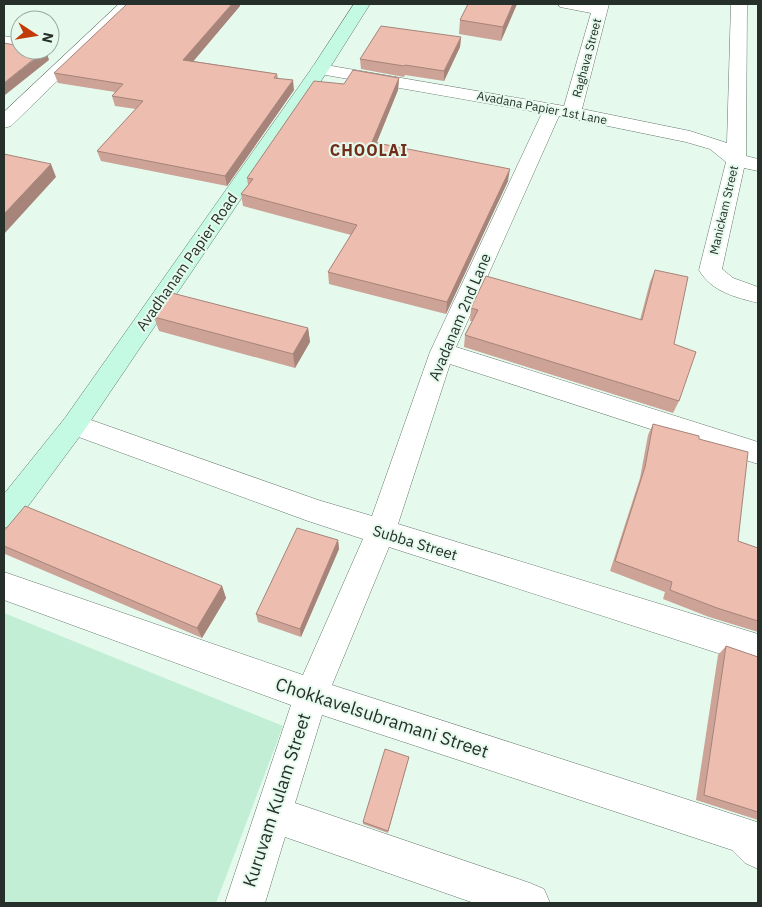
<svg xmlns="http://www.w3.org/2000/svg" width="762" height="907" font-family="'IBM Plex Sans',sans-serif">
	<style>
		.green { fill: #c1eed4 }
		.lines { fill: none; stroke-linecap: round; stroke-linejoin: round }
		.street-casing { stroke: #65776d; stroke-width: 1 }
		.secondary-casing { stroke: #65776d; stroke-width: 1 }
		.street { fill: #fff; fill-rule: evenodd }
		.secondary { fill: #c4fae4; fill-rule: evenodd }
		.wall { fill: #cca396 }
		.shaded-wall { fill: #a6847a }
		.building { fill: #edbdaf; stroke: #a6847a }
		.labels { text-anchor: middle; stroke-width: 4; stroke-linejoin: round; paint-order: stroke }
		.far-street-label { font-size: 12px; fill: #272f2b; stroke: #e5faed }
		.street-label { font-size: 15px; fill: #272f2b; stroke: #e5faed }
		.far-district-label { font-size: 16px; font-weight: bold; letter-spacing: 1px; fill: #702d1a; stroke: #e5faed }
		.near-street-label { font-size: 18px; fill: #272f2b; stroke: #e5faed }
	</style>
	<rect width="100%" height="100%" fill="#e5faed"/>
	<!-- green -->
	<path class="green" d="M4 613 283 726 216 903H4Z"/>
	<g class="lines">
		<!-- street casing -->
		<g class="street-casing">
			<path id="street" d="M119 4H136L11 126 4 128V112Z
				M558 4H609L582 109 690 131 727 143 731 4H747L746 156 758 159V171L744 168 722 269 733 278 758 287V303C735 297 712 292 699 270L726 162 710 149 686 142 559 116 456 347 758 442V464L450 364 398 524 758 634V666L389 547 332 685 757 822 758 869 745 863 732 850 322 715 295 803 530 883 544 889 550 903H474L285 837 265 903H225L291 705 4 600V572L303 675 363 539 308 521 65 432 61 425 65 418 74 414 318 500 372 516 430 352 542 113 320 74 314 73 311 69 314 65 320 64 564 106 591 13 560 7Z
				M4 36 20 39V49L4 46Z"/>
		</g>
		<!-- secondary casing -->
		<g class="secondary-casing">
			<path id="secondary" d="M354 4H370L329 69 83 432 14 525 4 528V494L65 418 312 68Z"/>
		</g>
		<!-- street -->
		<use href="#street" class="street"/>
		<!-- secondary -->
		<use href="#secondary" class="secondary"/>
	</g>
	<!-- wall -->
	<path class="wall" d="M468 4H517L501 41 459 34 460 20Z
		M240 6 193 61 277 74 278 78 294 90 227 186 101 161 97 151 136 109 115 106 112 96 115 92 58 83 54 73Z
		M461 37 460 47 444 81 405 75 404 77 361 69 360 59Z
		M399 78 398 90 377 142 508 181 446 314 329 284 328 272 351 235 243 206 241 194 248 185 247 178 344 84Z
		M655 270 674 344 679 401 673 413 464 347 465 335 472 321H470L471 308 640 320 650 282Z
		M154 317 308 328 310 342 295 368 159 331Z
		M653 424 699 439 738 541 758 548V632L709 617 663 599 665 592 610 571 640 478 648 435Z
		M4 531 222 586 226 598 202 638 5 554 4 552Z
		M338 540 339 549 301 637 258 622 256 614Z
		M726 646 758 657V824V820L696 800 718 655Z
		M409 757 388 833 363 824V822Z"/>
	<!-- shaded-wall -->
	<path class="shaded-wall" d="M232 4H240V6L186 70 183 60Z
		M513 4H517L501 41 503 27Z
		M461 37 460 47 444 81V71Z
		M46 50 49 60 5 95 4 93V83Z
		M399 78 398 90 372 154V142Z
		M293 80 294 90 227 186 225 176Z
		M51 164 56 177 4 234V214Z
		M510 169 508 181 446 314 447 302Z
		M308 328 310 342 295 368 293 354Z
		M338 540 339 549 301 637 300 629Z
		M222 586 226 598 202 638 197 628Z"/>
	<!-- building -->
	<path class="building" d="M127 4H232L183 60 277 74 274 78 293 80 225 176 97 151 143 101 112 96 123 84 54 73Z
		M468 4H513L503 27 460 20Z
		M381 26 461 37 444 71 405 65 404 66 360 59Z
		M4 43 20 46V50H45L4 83Z
		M353 70 399 78 372 142 510 169 447 302 328 272 357 225 241 194 253 179 247 178 314 81 344 84Z
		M4 154 51 164 4 214Z
		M655 270 688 277 674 344 696 352 679 401 465 335 478 310 471 308 486 276 642 320Z
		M172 293 308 328 293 354 154 317Z
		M653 424 699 436V439L748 452 738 541 758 548V621L717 608 670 590 672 582 615 561 645 467Z
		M25 506 222 586 197 628 4 546V531Z
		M297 528 338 540 300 629 256 614Z
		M726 646 758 657V812L704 795Z
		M385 749 409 757 388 831 363 822Z"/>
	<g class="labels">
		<!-- far-street labels -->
		<g class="far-street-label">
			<text transform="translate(587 58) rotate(-75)" y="4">Raghava Street</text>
			<text transform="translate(542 108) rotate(11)" y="4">Avadana Papier 1st Lane</text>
			<text transform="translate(724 210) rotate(-77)" y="4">Manickam Street</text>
		</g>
		<!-- street labels -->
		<g class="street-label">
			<text transform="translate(187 262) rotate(-55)" y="5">Avadhanam Papier Road</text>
			<text transform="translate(460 317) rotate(-67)" y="5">Avadanam 2nd Lane</text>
			<text transform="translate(415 543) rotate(17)" y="5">Subba Street</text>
		</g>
		<!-- far-district labels -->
		<g class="far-district-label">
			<text x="369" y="156">CHOOLAI</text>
		</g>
		<!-- near-street labels -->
		<g class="near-street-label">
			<text transform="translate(382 718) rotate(18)" y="6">Chokkavelsubramani Street</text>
			<text transform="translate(277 800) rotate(-72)" y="6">Kuruvam Kulam Street</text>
		</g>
	</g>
	<!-- border -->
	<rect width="762" height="907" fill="none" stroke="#272f2b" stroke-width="10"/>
	<!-- north arrow -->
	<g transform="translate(35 35) rotate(102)"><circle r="24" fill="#e5faed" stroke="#99a99f"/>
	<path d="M0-4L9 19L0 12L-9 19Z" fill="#c23a07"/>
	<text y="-8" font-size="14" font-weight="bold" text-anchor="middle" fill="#272f2b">N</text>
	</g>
</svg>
